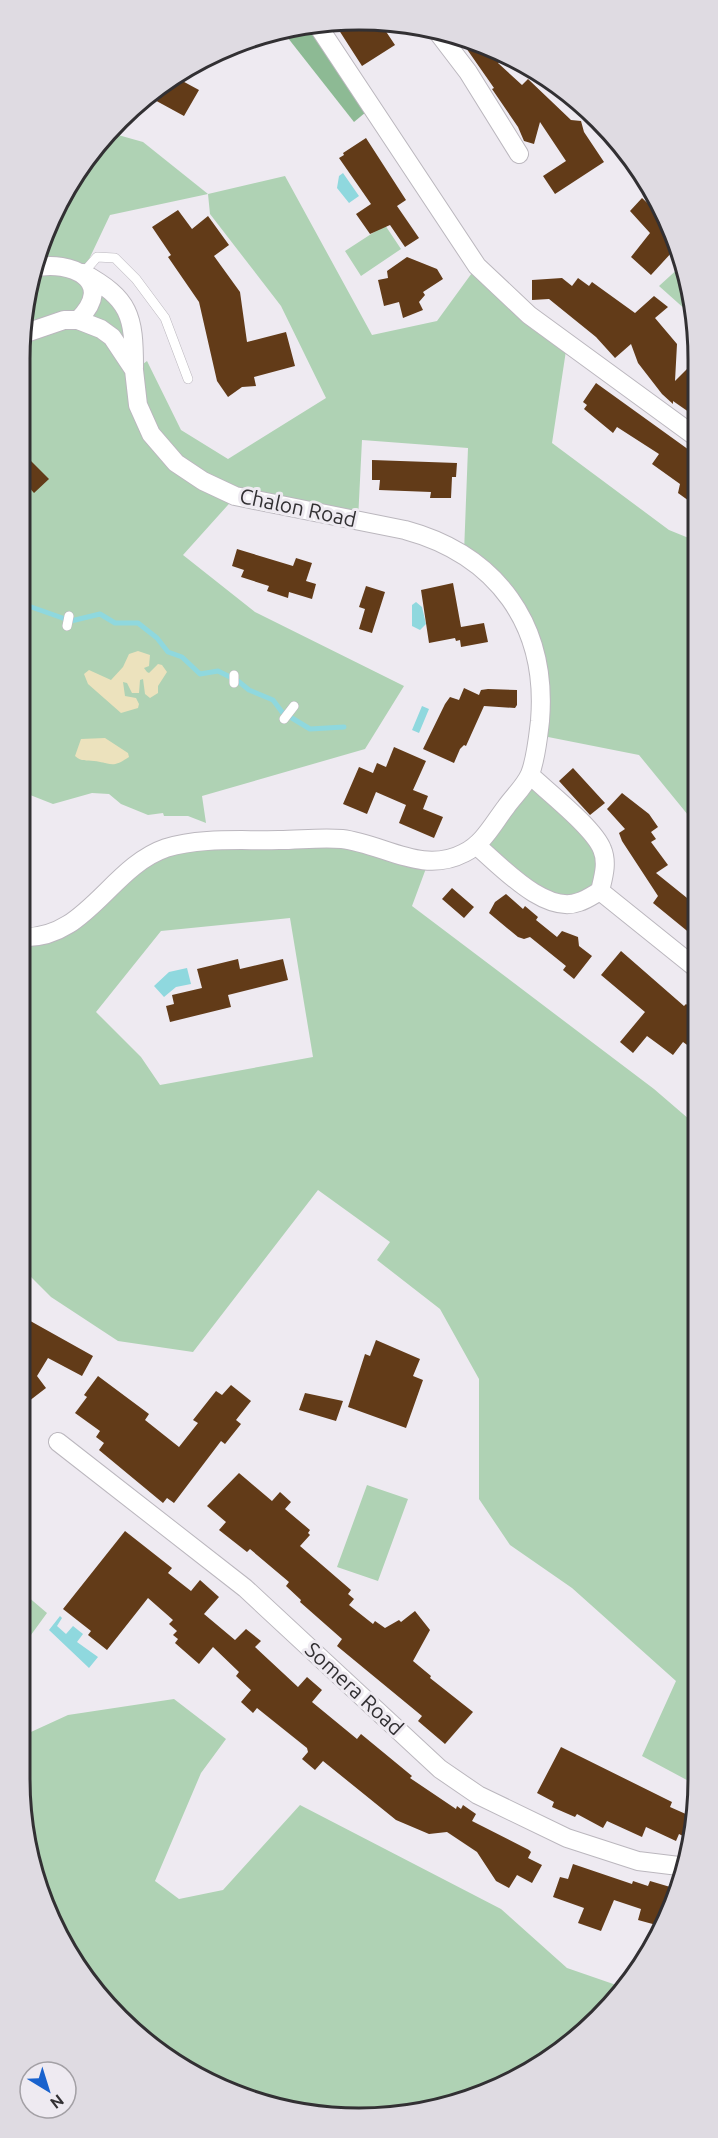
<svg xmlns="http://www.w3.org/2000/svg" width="718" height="2138" font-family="Ubuntu,sans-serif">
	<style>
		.green { fill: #afd2b4; fill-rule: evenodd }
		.forest { fill: #8dba94 }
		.sand { fill: #ece2bd }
		.water { fill: #8fd8de }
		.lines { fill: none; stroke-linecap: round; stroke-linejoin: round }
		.stream { stroke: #8fd8de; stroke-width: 5 }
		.building { fill: #623b18 }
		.lane-casing { stroke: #bbb7be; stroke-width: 10 }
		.street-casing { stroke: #bbb7be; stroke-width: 20 }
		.lane { stroke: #fff; stroke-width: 9 }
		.street { stroke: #fff; stroke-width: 18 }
		.labels { text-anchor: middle; stroke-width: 6; stroke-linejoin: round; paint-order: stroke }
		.street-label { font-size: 21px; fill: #323033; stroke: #eeeaf1 }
		.rim { fill: none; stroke: #323033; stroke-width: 3 }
	</style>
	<rect width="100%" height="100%" fill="#eeeaf1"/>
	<!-- green -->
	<path class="green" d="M111 133 143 142 208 194 285 176 372 335 437 321 477 266 567 344 552 443 669 530 696 541 697 826 639 755 538 735 527 630 464 553 468 448 362 440 358 520 236 496 183 555 255 612 404 686 365 749 202 796 206 823 188 816H164L163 813 148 815 121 804 109 794 92 793 53 804 20 791V359L31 271 89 153ZM208 194 210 214 281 306 326 398 228 459 181 430 147 361 135 370 123 303 83 272 110 215Z
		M385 225 401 249 361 276 345 251Z
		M681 266 696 315V319L659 286Z
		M530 775 602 850 600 891 555 904 477 846Z
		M316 839 428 863 412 906 654 1089 697 1126 698 1786 642 1756 676 1681 572 1588 510 1545 479 1499V1379L440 1309 377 1260 390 1242 318 1190 193 1352 118 1341 51 1297 20 1266V937L42 936 151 854ZM290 918 313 1057 160 1085 141 1057 96 1012 161 931Z
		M367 1485 408 1499 378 1581 337 1567Z
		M20 1590 47 1613 20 1650Z
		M174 1699 226 1739 201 1773 155 1881 179 1899 223 1890 300 1805 501 1909 567 1968 622 1987 548 2061 447 2107 315 2116 209 2083 104 2003 45 1909 20 1779V1737L68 1715Z"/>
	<!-- forest -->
	<path class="forest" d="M314 22 372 107 354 122 284 33Z"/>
	<!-- sand -->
	<path class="sand" d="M138 651 150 655 149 666 144 668 147 672 149 673 158 664 162 665 167 672 158 686V693L150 698 145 694 143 679 140 680 139 693H132L127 683 123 682 125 696 136 698 139 704 138 708 121 713 88 684 84 674 89 670 111 680 123 667 129 654Z
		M105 738 128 753 129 757C111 769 112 763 94 761 86 760 82 762 75 756L81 739Z"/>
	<!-- water -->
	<path class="water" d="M343 173 359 196 349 203 337 188 339 176Z
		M416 602 422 607 426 624 420 630 412 626V605Z
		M422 706 429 709 419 733 412 730Z
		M187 968 191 984 176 987 164 997 154 986 169 972Z
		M60 1616 62 1618 57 1626 66 1634 73 1626 83 1634 77 1642 98 1657 89 1668 49 1630Z"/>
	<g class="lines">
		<!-- stream -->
		<path class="stream" d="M20 603 71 621 100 614 115 623H138L157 638 168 652 182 657 200 674 218 671 238 681 249 690 273 700 282 712 310 729 344 727"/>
	</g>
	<!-- building -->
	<path class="building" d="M335 24 383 27 395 45 362 66Z
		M457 35 507 56 498 63 522 85 528 79 571 120 581 121 584 132 604 162 555 194 543 176 566 161 540 122 534 144 524 141 518 127 492 89 494 88Z
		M175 77 199 90 184 116 151 98Z
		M366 138 406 200 397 206 419 238 405 247 390 225 370 234 356 214 371 204 339 158 344 155 343 153Z
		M642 198 657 212 662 207 674 242 669 248 673 251 651 275 631 257 650 233 630 211Z
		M178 210 192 229 208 216 229 245 214 256 240 292 247 342 286 332 295 366 254 377 256 386 242 387 228 397 217 381 199 302 168 257 171 255 152 227Z
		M407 257 437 269 443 279 423 292 425 295 419 302 423 310 403 318 399 302 384 306 378 280 388 278 387 271Z
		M562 278 572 286 578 278 589 286 592 282 635 313 654 296 668 307 655 318 677 344 675 381 696 360V417L673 401V404L662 394 638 363 631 344 615 358 596 337 549 299 532 300V280Z
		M596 383 696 455V506L678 493 680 484 652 464 659 454 617 427 613 433 584 409 587 405 583 402Z
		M28 458 49 479 34 493 20 477V466Z
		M372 460 457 463 456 477H452L451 498H430L431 492 379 490 380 480H372Z
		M237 549 293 566 296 558 312 563 306 581 316 584 312 599 289 592 288 598 267 591 269 586 241 577 244 570 232 566Z
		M453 583 461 627 484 623 488 642 461 647 460 640 456 641 455 638 429 643 421 590Z
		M366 586 385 592 372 633 359 629 365 609 359 607Z
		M464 688 479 695 481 690 488 689 517 690V705L515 708 484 706 466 746 464 745 460 749 454 763 423 749 445 704 450 697 459 700Z
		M394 747 426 761 413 790 428 796 423 809 443 817 434 838 399 823 406 805 376 792 367 814 343 804 359 767 373 773 377 763 386 767Z
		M573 768 605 803 590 815 559 781Z
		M622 793 649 814 658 827 651 832 656 839 651 842 668 865 656 873 697 906V939L653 903 658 896 622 841 619 833 625 829 607 809Z
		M452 888 474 907 464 918 442 899Z
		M506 894 523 909 525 906 538 917 536 920 557 937 562 931 578 937 579 946 592 956 574 979 563 970 566 966 530 937 524 939 518 937 489 913 495 902Z
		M621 951 684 1006 686 1004 697 1012V1052L683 1042 673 1055 647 1036 633 1053 620 1042 645 1012 601 975Z
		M238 959 240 969 283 959 288 980 228 995 231 1007 170 1022 166 1006 174 1004 172 995 202 988 197 969Z
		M25 1318 93 1356 82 1376 48 1358 37 1376 46 1388 20 1408V1328Z
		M376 1340 420 1359 413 1376 423 1380 406 1428 348 1407 365 1354 370 1356Z
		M98 1376 149 1414 145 1420 179 1447 198 1423 193 1420 216 1391 222 1395 231 1385 251 1401 236 1420 241 1424 225 1444 221 1441 174 1503 167 1498 163 1503 99 1450 104 1443 96 1437 100 1431 75 1413 87 1397 84 1395Z
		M305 1393 343 1401 336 1421 299 1410Z
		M239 1473 272 1501 280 1492 291 1502 285 1509 310 1530 308 1533 310 1535 300 1546 351 1590 348 1594 354 1599 349 1605 373 1624 375 1621 385 1628 399 1620 401 1622 415 1611 430 1630 413 1661 431 1676 430 1678 473 1712 445 1744 418 1721 422 1716 337 1646 342 1639 300 1602 301 1600 286 1586 289 1582 250 1549 247 1552 219 1530 226 1522 207 1506Z
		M125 1531 172 1568 168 1573 191 1591 200 1580 219 1597 204 1614 235 1640 246 1629 261 1641 255 1647 298 1687 307 1677 322 1690 312 1702 357 1739 361 1734 412 1776 410 1778 456 1809 457 1806 461 1809 463 1805 476 1814 472 1821 529 1850 531 1852 528 1858 542 1865 532 1883 517 1875 509 1888 496 1881 477 1852 447 1832 429 1834 396 1820 323 1761 315 1770 302 1759 308 1752 307 1748 257 1708 253 1713 241 1702 251 1690 236 1676 239 1672 213 1647 199 1664 175 1643 178 1639 173 1635 177 1631 169 1624 173 1620 148 1598 107 1650 88 1635 91 1631 63 1609Z
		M561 1747 672 1802 670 1807 688 1815 687 1819 693 1822 691 1840 679 1834 676 1841 646 1827 642 1837 607 1821 603 1828 577 1814 575 1817 552 1807 554 1802 537 1793Z
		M573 1864 632 1884 633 1881 648 1886 650 1881 677 1889 660 1926 638 1920 641 1909 614 1900 601 1931 578 1923 584 1908 553 1897 560 1877 568 1879Z"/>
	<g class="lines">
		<!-- lane casing -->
		<g class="lane-casing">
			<path id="lane" d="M83 273 97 257 115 258 136 279 165 318 188 379
				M67 626 69 616
				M234 683V675
				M284 719 294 706"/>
		</g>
		<!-- street casing -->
		<g class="street-casing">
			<path id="street" d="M316 23 477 266 529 315 696 437
				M436 30 468 72 519 154
				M33 268C71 259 117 281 78 320
				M83 273C130 299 134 315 134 368
				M477 846C501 866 545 915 579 902 586 900 593 895 600 891 603 878 608 863 602 849 594 828 548 792 530 775
				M600 891 697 969
				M20 937C85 942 110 867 166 848 201 837 242 841 279 840 299 840 321 837 342 839 384 844 422 875 464 853 483 844 493 824 506 807 513 797 525 786 530 774 536 759 538 738 540 721 548 625 497 555 405 530L235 496 203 481 176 463 151 434 138 405 134 370 112 337 101 329 78 320H64L23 334
				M58 1442 245 1588 440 1769 478 1795 567 1838 638 1861 687 1867"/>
		</g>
		<!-- lane -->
		<use href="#lane" class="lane"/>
		<!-- street -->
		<use href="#street" class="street"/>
	</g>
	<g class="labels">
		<!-- street labels -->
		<g class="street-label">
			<text transform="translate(298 508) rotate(12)" y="7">Chalon Road</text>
			<text transform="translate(354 1689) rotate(43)" y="7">Somera Road</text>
		</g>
	</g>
	<!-- crop -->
	<path d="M0 0H718V2138H0ZM359 30H359A329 329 0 0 1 688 359V1779A329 329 0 0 1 359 2108H359A329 329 0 0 1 30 1779V359A329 329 0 0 1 359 30Z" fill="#dfdbe2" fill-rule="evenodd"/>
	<path class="rim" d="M359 30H359A329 329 0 0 1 688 359V1779A329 329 0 0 1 359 2108H359A329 329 0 0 1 30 1779V359A329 329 0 0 1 359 30Z"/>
	<!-- north arrow -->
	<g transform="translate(48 2090) rotate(142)"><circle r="28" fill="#eeeaf1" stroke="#a3a0a5" stroke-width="1.5"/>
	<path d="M0-4.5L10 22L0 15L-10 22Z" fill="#1962cd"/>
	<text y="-9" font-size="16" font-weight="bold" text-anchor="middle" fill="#323033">N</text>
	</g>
</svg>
